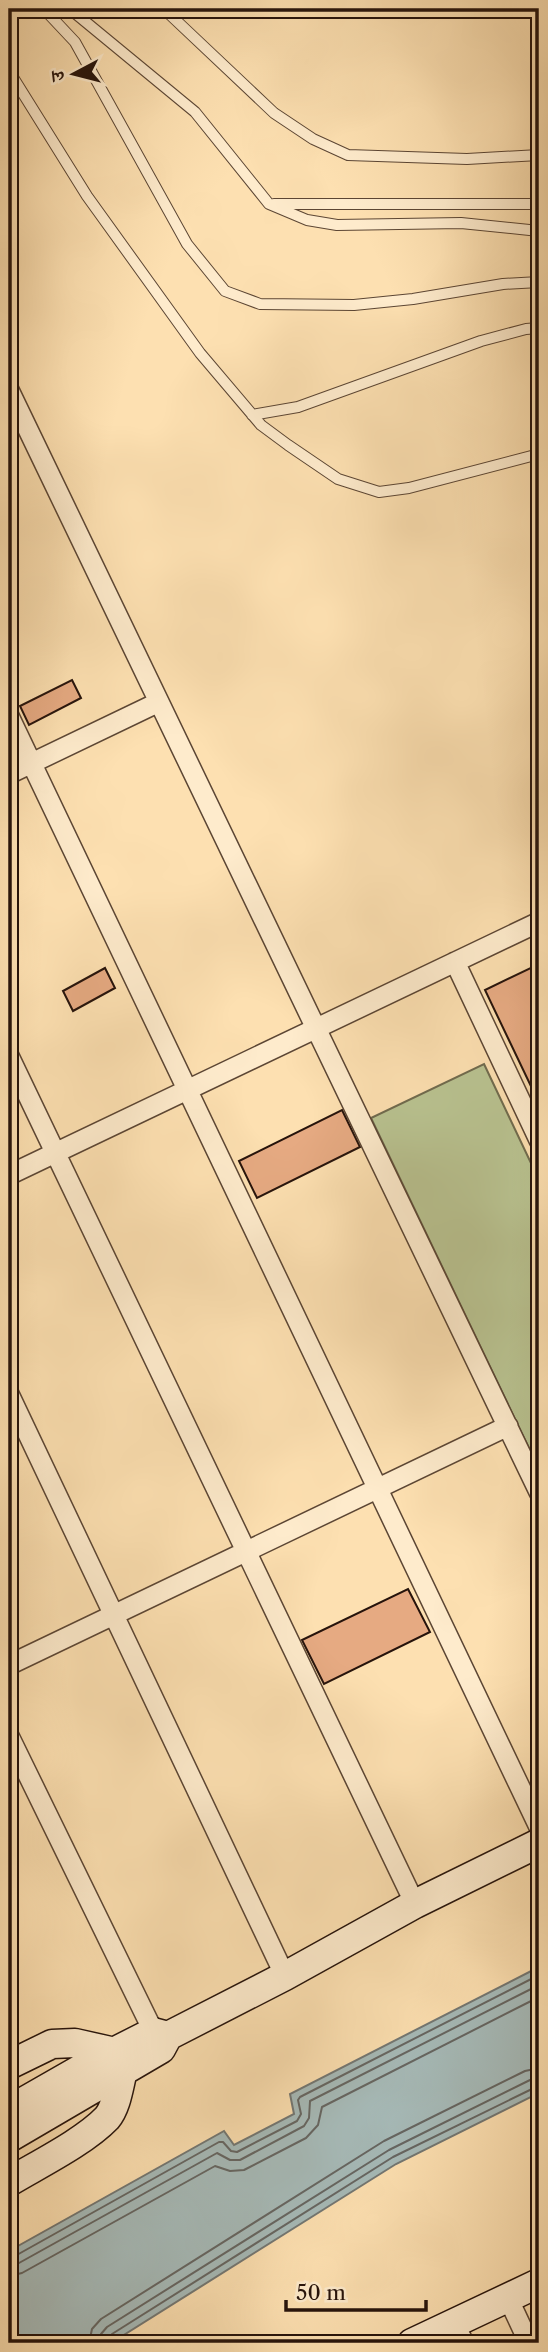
<svg xmlns="http://www.w3.org/2000/svg" width="548" height="2352" font-family="'Libre Caslon Text','Noto Serif Devanagari',serif">
	<style>
		.green { fill: #b9c391; stroke: #706b4e; stroke-width: 2 }
		.water { fill: #a6bab8; stroke: #737773; stroke-width: 2 }
		.lines { fill: none; stroke-linecap: round; stroke-linejoin: round }
		.shore { stroke: #666662; stroke-width: 2 }
		.building { fill: #e6aa82; stroke: #26130b; stroke-width: 2 }
		.lane-casing { stroke: #5c4634; stroke-width: 12 }
		.street-casing { stroke: #5c4634; stroke-width: 22 }
		.secondary-casing { stroke: #26130b; stroke-width: 31 }
		.lane { stroke: #feebcc; stroke-width: 10 }
		.street { stroke: #feebcc; stroke-width: 19 }
		.secondary { stroke: #feebcc; stroke-width: 28 }
	</style>
	<rect width="100%" height="100%" fill="#fde0b1"/>
	<filter id="stains"><feTurbulence type="fractalNoise" baseFrequency=".00286" numOctaves="4"/><feColorMatrix values="0 0 0 0 .2 0 0 0 0 .09 0 0 0 0 .02 0 0 0 .5 -.17"/></filter>
	<radialGradient id="worn" r=".72"><stop offset=".6" stop-color="#630" stop-opacity="0"/><stop offset="1" stop-color="#630" stop-opacity=".3"/></radialGradient>
	<!-- green -->
	<path class="green" d="M484 1064 539 1180V1469L371 1118Z"/>
	<!-- water -->
	<path class="water" d="M539 1967V2093L396 2164 111 2343H9V2251L224 2131 234 2145 294 2114 290 2094Z"/>
	<g class="lines">
		<!-- shore -->
		<path class="shore" d="M9 2257 15 2256 219 2142H223L231 2151 237 2152 297 2121 301 2114 298 2100 300 2097 539 1975
			M9 2265 19 2263 217 2153 230 2160H240L304 2126 309 2118 310 2101 539 1985
			M9 2276 22 2273 215 2166 230 2171 244 2170 306 2138 318 2125 322 2107 539 1997
			M89 2343 92 2329 101 2319 384 2141 525 2071 539 2068
			M99 2343 101 2334 107 2327 389 2150 530 2080 539 2079
			M108 2343 112 2334 393 2157 534 2088 539 2087"/>
	</g>
	<!-- building -->
	<path class="building" d="M72 680 81 698 29 725 20 706Z
		M539 964V1103L485 990Z
		M105 968 115 988 73 1011 63 991Z
		M342 1110 360 1147 257 1198 239 1161Z
		M408 1589 430 1632 324 1684 302 1640Z"/>
	<g class="lines">
		<!-- lane casing -->
		<g class="lane-casing">
			<path id="lane" d="M44 9 75 42 187 244 225 291 260 304 354 305 413 299 503 284 539 282
				M70 9 195 112 269 204 307 220 337 225 461 223 539 231
				M164 9 274 113 313 139 348 155 467 159 539 155
				M9 71 87 196 200 353 261 425 288 445 338 479 379 492 409 488 539 454
				M274 204H539
				M252 415 298 407 481 341 526 329 539 328"/>
		</g>
		<!-- street casing -->
		<g class="street-casing">
			<path id="street" d="M9 390 539 1492
				M9 716 539 1827
				M9 774 159 702
				M455 962 539 1140
				M9 1056 415 1904
				M9 1175 539 922
				M9 1394 285 1976
				M9 1665 508 1426
				M9 1736 158 2041
				M508 2298 529 2343
				M454 2323 464 2343"/>
		</g>
		<!-- secondary casing -->
		<g class="secondary-casing">
			<path id="secondary" d="M9 2065 52 2044 75 2043 115 2052
				M9 2110 86 2066 153 2032 168 2036
				M9 2138 161 2049 168 2036 285 1976 415 1904 539 1843
				M9 2182C37 2165 84 2142 107 2118 117 2106 119 2085 123 2071
				M412 2343 539 2283"/>
		</g>
		<!-- lane -->
		<use href="#lane" class="lane"/>
		<!-- street -->
		<use href="#street" class="street"/>
		<!-- secondary -->
		<use href="#secondary" class="secondary"/>
	</g>
	<!-- margin -->
	<rect width="548" height="2352" fill="none" stroke="#fde0b1" stroke-width="35"/>
	<rect x="10" y="10" width="527" height="2331" fill="none" stroke="#26130b" stroke-width="3.5"/>
	<rect x="18" y="18" width="513" height="2317" fill="none" stroke="#26130b" stroke-width="2"/>
	<!-- north arrow -->
	<g transform="translate(74 74) rotate(263)" stroke="#feebcc" stroke-width="5" paint-order="stroke">
	<path d="M0-5L12 26L0 18L-12 26Z" fill="#26130b"/>
	<text y="-10" font-size="19" font-weight="bold" text-anchor="middle" fill="#26130b">उ</text>
	</g>
	<!-- scale -->
	<path d="M286 2300v10h140v-10" fill="none" stroke="#26130b" stroke-width="3.5"/>
	<text x="296" y="2300" font-size="21" fill="#26130b" stroke="#feebcc" stroke-width="5" paint-order="stroke">50 m</text>
	<rect width="100%" height="100%" filter="url(#stains)"/>
	<rect width="100%" height="100%" fill="url(#worn)"/>
</svg>
